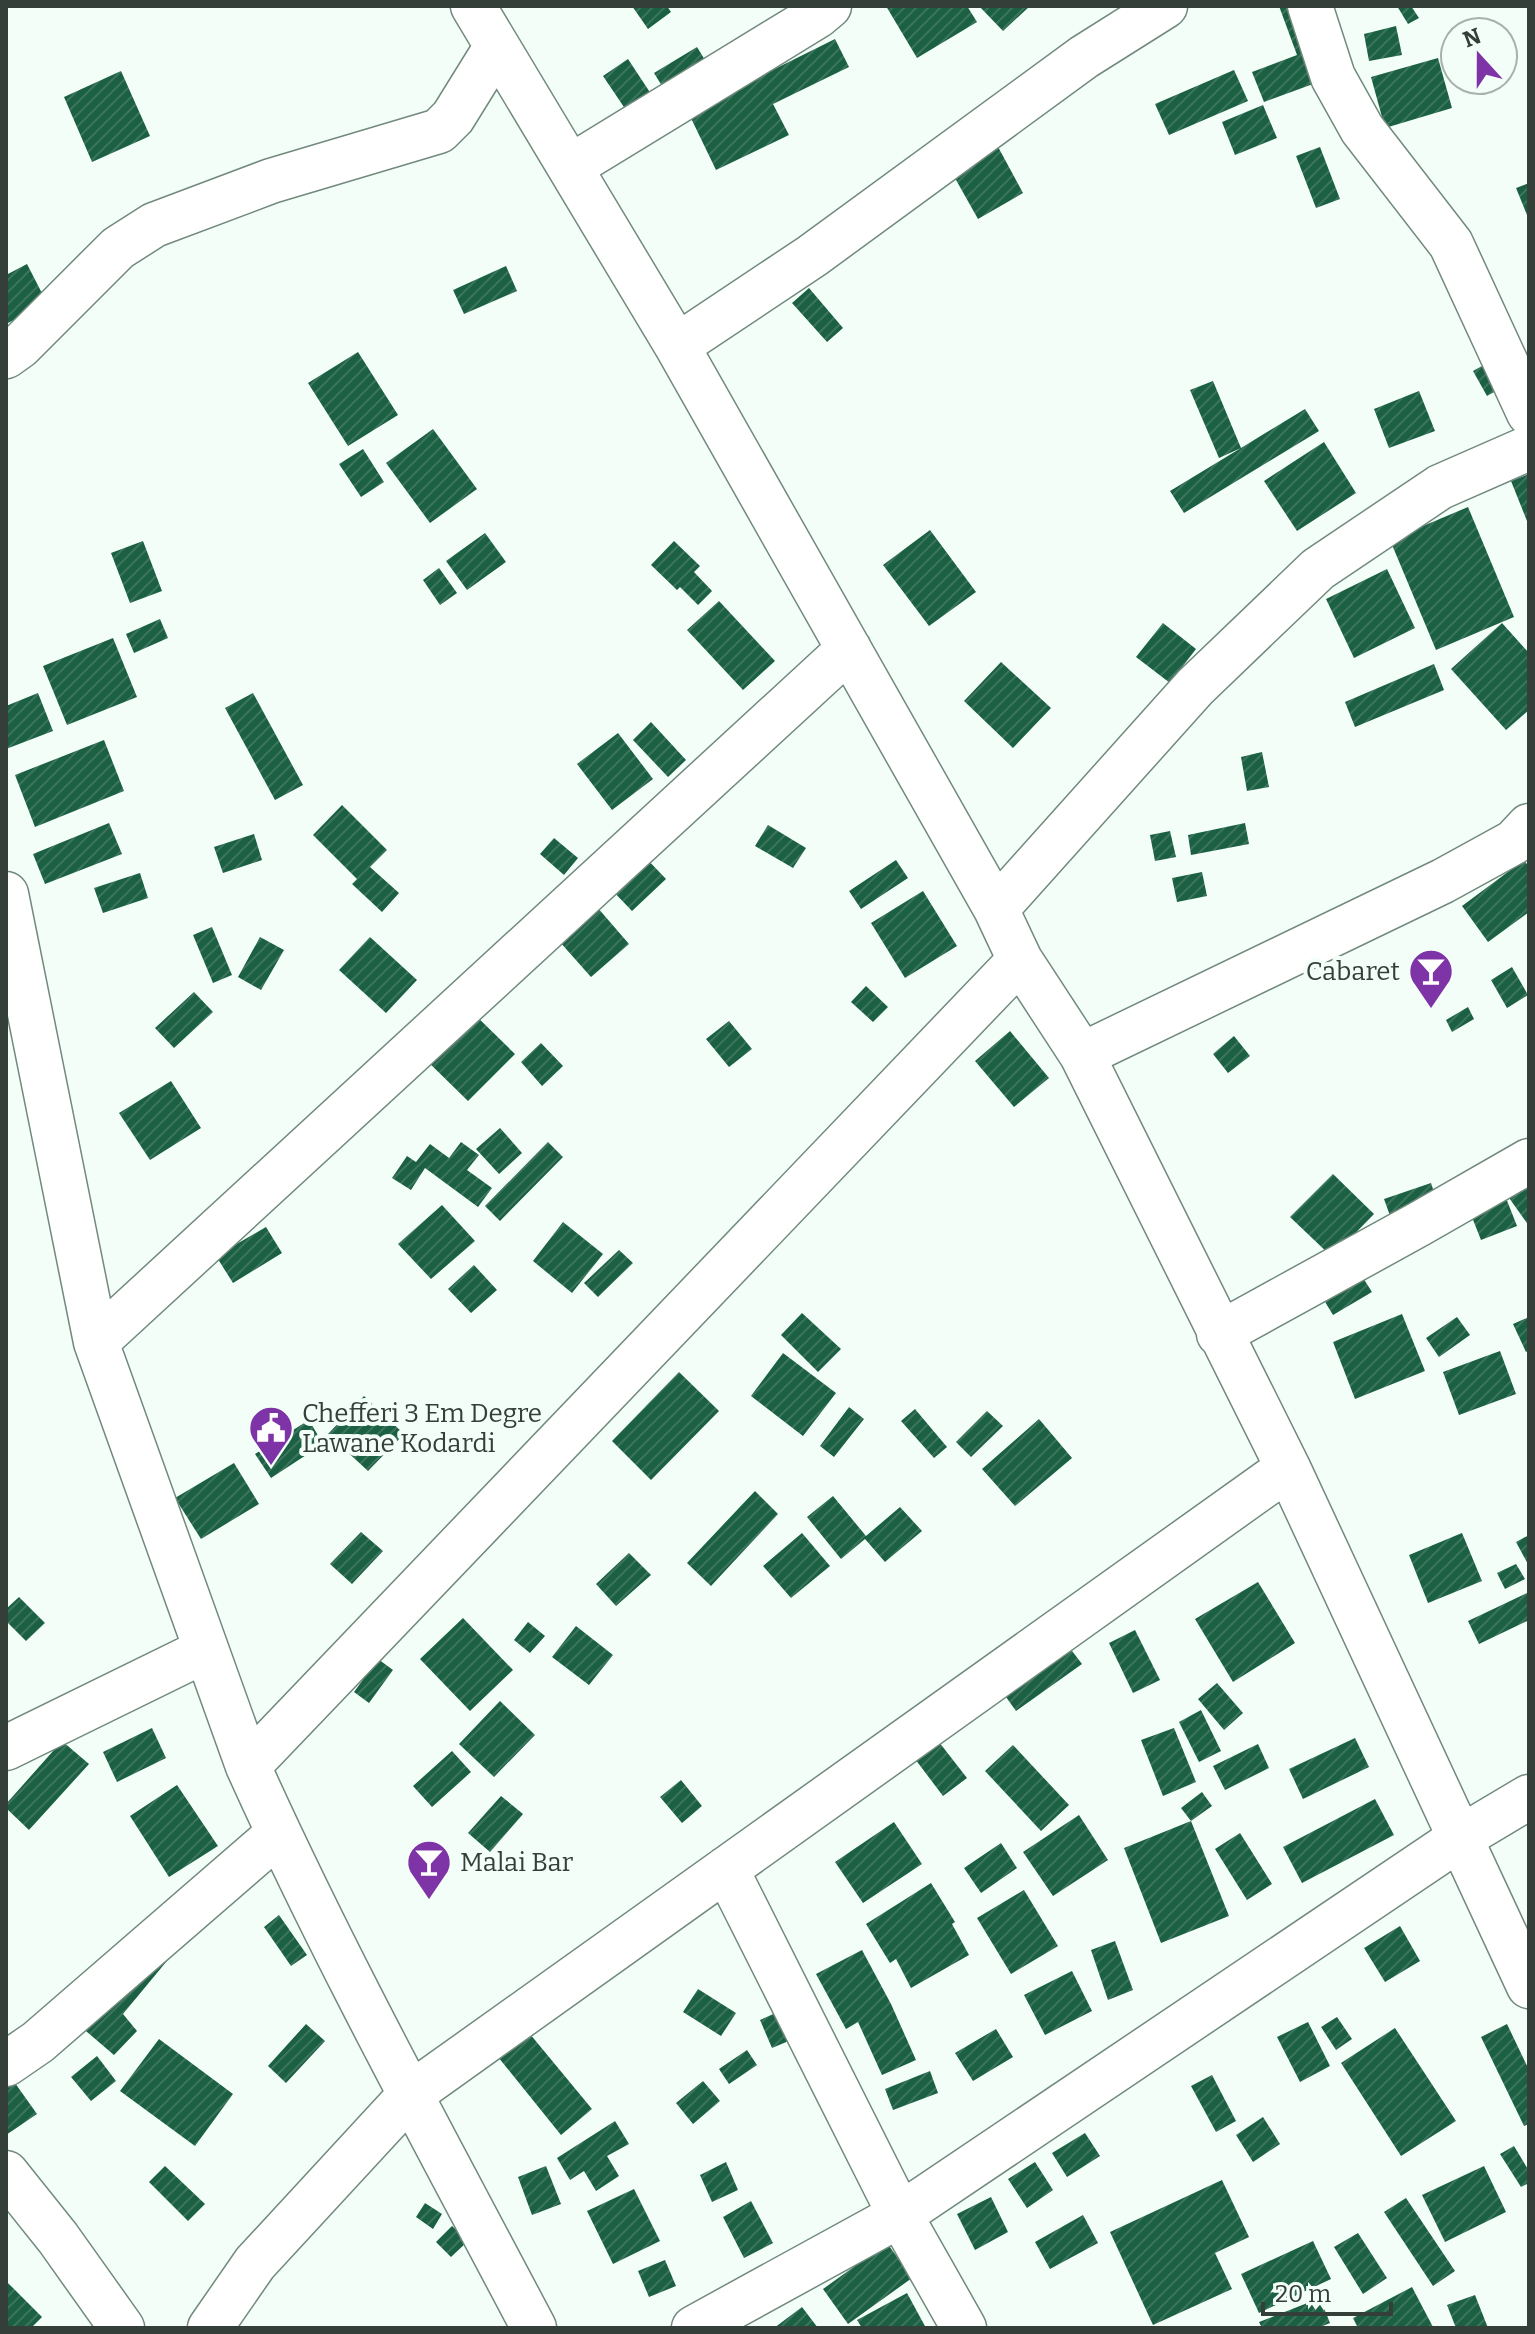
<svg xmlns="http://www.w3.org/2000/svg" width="1535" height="2334" font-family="Bitter,serif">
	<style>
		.building { fill: url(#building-hatch) }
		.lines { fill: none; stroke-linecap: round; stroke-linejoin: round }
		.minor-casing { stroke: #718a7d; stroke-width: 47 }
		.minor { stroke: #fff; stroke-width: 44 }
		.labels { text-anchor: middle; stroke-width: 8; stroke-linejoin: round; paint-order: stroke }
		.poi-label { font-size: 26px; fill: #343f39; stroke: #f3fef8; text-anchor: start }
	</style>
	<defs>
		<pattern id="building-hatch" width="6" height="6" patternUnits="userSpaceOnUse" patternTransform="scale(2)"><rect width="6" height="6" fill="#1b6043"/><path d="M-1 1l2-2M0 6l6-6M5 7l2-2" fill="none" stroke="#3c745d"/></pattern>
	</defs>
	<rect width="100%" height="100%" fill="#f3fef8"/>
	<!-- building -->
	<path class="building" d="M632 6H667L671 12 648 29Z
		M886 6H967L977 22 917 58Z
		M979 6H1030L1003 31Z
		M1279 6H1296L1324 80 1264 102 1252 72 1297 55Z
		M1397 6H1411L1419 18 1408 24Z
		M1396 26 1402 55 1369 61 1364 34Z
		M835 39 849 67 773 104 789 135 716 170 688 112Z
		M697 47 713 73 670 99 654 73Z
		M1438 58 1452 108 1385 128 1371 77Z
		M628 59 655 100 630 116 603 76Z
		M1234 70 1248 101 1169 135 1155 104Z
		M121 71 150 136 92 162 64 97Z
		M1263 105 1277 138 1235 155 1222 122Z
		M997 145 1023 193 978 219 951 171Z
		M1320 147 1340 199 1316 208 1296 156Z
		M1529 183V220L1516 188Z
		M27 264 47 303 6 324V275Z
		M506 266 517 291 464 314 453 290Z
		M809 288 843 328 827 342 792 303Z
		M358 352 398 415 348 446 308 383Z
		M1500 356 1514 381 1487 396 1473 371Z
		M1213 381 1241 448 1305 409 1319 431 1184 513 1170 491 1241 448 1219 458 1190 390Z
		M1419 391 1435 431 1389 448 1374 409Z
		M433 429 477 489 430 523 386 463Z
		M1324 442 1356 493 1297 531 1264 481Z
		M363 449 384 482 361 497 339 464Z
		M1529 474V526L1511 481Z
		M1468 507 1514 617 1436 650 1390 540Z
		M930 530 976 592 929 626 883 565Z
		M485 533 506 562 467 590 446 561Z
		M143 541 162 591 130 603 111 553Z
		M674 541 700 566 694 572 712 591 698 605 680 587 677 590 651 565Z
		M439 568 457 593 440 605 423 580Z
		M1387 569 1415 628 1354 658 1326 599Z
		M719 601 775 661 743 690 687 630Z
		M160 619 168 638 134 653 126 634Z
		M1163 623 1196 649 1170 683 1136 657Z
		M1502 623 1529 653V710L1506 730 1451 669Z
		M113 638 137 697 67 725 43 666Z
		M1001 662 1051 708 1013 748 964 701Z
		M1434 664 1444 690 1355 727 1345 702Z
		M38 693 53 731 6 749V706Z
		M253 693 303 785 275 800 225 708Z
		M651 722 686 760 668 777 633 740Z
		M618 733 653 779 612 810 577 764Z
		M104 740 124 791 35 827 15 775Z
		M1262 752 1269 787 1247 791 1241 757Z
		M342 805 387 850 370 867 399 893 382 912 352 884 357 879 313 835Z
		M109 823 122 854 45 884 33 854Z
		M1245 823 1249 844 1191 855 1188 835Z
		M768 825 806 848 793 868 755 846Z
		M1170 831 1176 857 1155 861 1150 835Z
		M254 834 262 860 223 873 214 847Z
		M554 838 578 858 564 875 540 854Z
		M642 854 666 879 632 911 608 886Z
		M896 860 908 878 861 909 849 891Z
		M1524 860 1529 867V912L1488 942 1462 906Z
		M1202 872 1207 896 1177 902 1172 878Z
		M140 873 148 898 103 913 94 888Z
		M923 891 957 946 905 978 871 923Z
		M597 907 629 944 591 977 559 941Z
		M212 927 232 975 213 983 193 935Z
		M260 937 284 950 261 990 238 977Z
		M370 937 417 980 386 1013 339 970Z
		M1512 967 1528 995 1507 1008 1491 980Z
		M866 986 888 1007 873 1022 851 1002Z
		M194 992 213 1012 174 1048 155 1028Z
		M1468 1007 1474 1019 1452 1032 1446 1020Z
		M469 1009 515 1054 468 1101 422 1056Z
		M729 1021 752 1049 729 1067 706 1039Z
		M1010 1031 1049 1078 1014 1107 975 1061Z
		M1234 1036 1250 1056 1228 1073 1213 1054Z
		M541 1043 563 1066 542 1086 521 1062Z
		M171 1081 201 1128 150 1160 119 1113Z
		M500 1128 522 1153 499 1174 476 1149Z
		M461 1142 479 1155 467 1170 492 1188 478 1207 425 1168 411 1190 392 1178 407 1156 416 1162 430 1144 449 1158Z
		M548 1142 563 1157 500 1221 485 1206Z
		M1529 1169V1226L1502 1188 1517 1226 1481 1240 1466 1202Z
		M1333 1174 1374 1214 1332 1257 1290 1217Z
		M1431 1183 1439 1207 1393 1224 1384 1199Z
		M442 1205 475 1241 431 1279 398 1244Z
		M563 1222 603 1254 572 1293 533 1261Z
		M266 1227 282 1253 233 1283 216 1256Z
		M619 1250 633 1263 598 1297 584 1283Z
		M474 1265 497 1290 471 1313 448 1289Z
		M1358 1270 1372 1292 1333 1315 1319 1292Z
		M802 1313 841 1349 818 1372 781 1335Z
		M1402 1314 1425 1371 1355 1399 1333 1342Z
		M1457 1317 1470 1335 1439 1357 1426 1338Z
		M1529 1317V1350L1526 1352 1513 1324Z
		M1500 1351 1516 1394 1459 1415 1443 1372Z
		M783 1353 836 1393 803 1436 751 1396Z
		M679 1372 719 1411 651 1480 612 1441Z
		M364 1396 404 1434 368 1471 328 1434Z
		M849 1407 864 1419 834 1457 820 1446Z
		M915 1409 947 1447 934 1458 901 1421Z
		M987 1411 1003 1426 971 1457 956 1442Z
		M1039 1419 1072 1458 1015 1506 982 1469Z
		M309 1420 323 1444 271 1478 255 1454Z
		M234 1463 259 1504 201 1539 175 1498Z
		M755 1491 778 1514 711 1586 687 1563Z
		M833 1496 866 1536 900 1507 922 1531 885 1562 865 1539 841 1559 807 1517Z
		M361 1532 383 1551 352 1584 330 1564Z
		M802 1533 830 1566 791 1598 763 1566Z
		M1462 1533 1482 1581 1428 1603 1409 1555Z
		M1529 1535V1566L1516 1542Z
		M629 1553 651 1575 616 1606 596 1584Z
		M1516 1564 1525 1579 1505 1589 1497 1573Z
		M1258 1582 1295 1643 1233 1682 1195 1619Z
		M1529 1592V1620L1479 1644 1468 1621Z
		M19 1597 45 1623 26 1641 6 1621V1609Z
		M463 1618 513 1670 470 1711 420 1659Z
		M528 1622 545 1636 530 1653 514 1640Z
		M576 1626 613 1655 589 1685 552 1657Z
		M1135 1630 1160 1680 1133 1693 1109 1643Z
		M1066 1643 1082 1664 1016 1711 1001 1690Z
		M378 1659 393 1670 369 1703 354 1692Z
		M1217 1683 1243 1713 1224 1730 1198 1699Z
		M500 1701 535 1735 494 1777 459 1744Z
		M1201 1710 1221 1751 1199 1762 1179 1722Z
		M152 1728 166 1758 117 1782 103 1752Z
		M1174 1728 1196 1782 1163 1796 1141 1740Z
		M932 1733 967 1778 943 1796 909 1751Z
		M1355 1738 1369 1767 1303 1799 1289 1769Z
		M62 1741 89 1764 29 1830 6 1808V1804Z
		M1258 1744 1269 1768 1225 1790 1213 1766Z
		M1013 1745 1069 1805 1041 1831 985 1771Z
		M452 1751 471 1772 432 1807 413 1786Z
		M681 1780 702 1806 682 1823 660 1797Z
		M177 1785 218 1846 169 1877 130 1816Z
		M1202 1792 1212 1806 1191 1821 1181 1808Z
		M501 1796 523 1814 490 1852 468 1833Z
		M1375 1799 1394 1835 1302 1883 1283 1847Z
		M1079 1815 1108 1860 1053 1896 1023 1852Z
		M1191 1821 1229 1916 1161 1943 1124 1848Z
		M894 1822 922 1864 863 1903 835 1862Z
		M1240 1833 1272 1884 1247 1900 1215 1849Z
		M1001 1843 1017 1868 981 1893 964 1868Z
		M931 1883 955 1922 952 1924 969 1955 911 1988 896 1959 890 1963 866 1924Z
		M1024 1890 1058 1946 1011 1974 977 1918Z
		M279 1915 307 1955 291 1966 264 1927Z
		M1400 1926 1420 1961 1385 1982 1364 1948Z
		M1115 1941 1133 1990 1108 2000 1091 1950Z
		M154 1945 171 1956 123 2014 137 2031 114 2055 73 2020Z
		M862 1950 891 2004 916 2060 882 2075 858 2022 846 2029 816 1974Z
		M1072 1971 1092 2011 1045 2035 1024 1995Z
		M698 1989 736 2013 721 2036 683 2012Z
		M778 2012 791 2040 772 2048 760 2020Z
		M1337 2017 1352 2039 1336 2050 1321 2027Z
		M1308 2022 1330 2066 1300 2082 1277 2037Z
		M306 2024 325 2041 286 2083 268 2066Z
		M1507 2024 1529 2070V2124L1524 2126 1481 2037Z
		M525 2028 592 2109 561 2135 494 2052Z
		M1395 2028 1456 2121 1401 2156 1341 2063Z
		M996 2029 1013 2057 973 2081 955 2053Z
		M159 2039 233 2094 195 2146 120 2091Z
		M747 2050 757 2065 729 2084 719 2069Z
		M97 2056 116 2081 91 2101 71 2077Z
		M930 2071 938 2093 893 2110 885 2089Z
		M1212 2075 1236 2121 1216 2132 1191 2086Z
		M10 2076 37 2114 6 2135V2079Z
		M703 2081 720 2101 693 2124 676 2103Z
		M1263 2117 1280 2144 1253 2162 1236 2135Z
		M615 2121 629 2144 607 2156 619 2176 596 2191 584 2171 570 2180 557 2158Z
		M1085 2133 1100 2156 1067 2177 1052 2153Z
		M1514 2146 1529 2171V2183L1521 2187 1500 2154Z
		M726 2162 738 2190 712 2202 700 2175Z
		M1035 2162 1053 2190 1027 2208 1008 2179Z
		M165 2166 205 2204 188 2221 149 2182Z
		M546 2166 561 2204 532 2215 518 2177Z
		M1484 2166 1506 2212 1445 2242 1422 2195Z
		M1222 2180 1249 2237 1215 2253 1232 2289 1153 2325 1110 2232Z
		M634 2189 660 2241 613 2264 587 2211Z
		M991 2197 1008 2232 975 2250 957 2214Z
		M1406 2198 1455 2271 1433 2286 1384 2212Z
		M751 2201 773 2243 744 2258 723 2217Z
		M425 2203 442 2214 433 2229 416 2217Z
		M1083 2215 1098 2243 1050 2269 1035 2242Z
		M452 2226 468 2241 451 2257 436 2242Z
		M1358 2233 1387 2278 1363 2294 1334 2247Z
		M1313 2241 1331 2279 1259 2313 1241 2274Z
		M887 2243 912 2278 848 2324 823 2289Z
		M665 2260 676 2286 649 2297 638 2271Z
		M6 2281 42 2317 31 2328H6Z
		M1412 2287 1433 2327 1358 2328 1353 2318Z
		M907 2293 926 2328H862L857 2320Z
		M1475 2295 1488 2328H1456L1447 2305Z
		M1320 2298 1330 2323 1318 2328H1262L1259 2322Z
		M802 2307 818 2328H774Z"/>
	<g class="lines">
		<!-- minor casing -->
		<g class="minor-casing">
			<path id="minor" d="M473 6 677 346 996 909 1020 960 1082 1055 1288 1468 1529 1986
				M1310 6 1333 77 1362 129 1451 244 1529 413
				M570 167 817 16 829 6
				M677 346 812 256 1084 57 1165 6
				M6 356 20 346 118 248 154 225 271 181 439 131 453 117 497 46
				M6 894 96 1342 248 1766C334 1957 436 2142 534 2328
				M996 909 1195 687 1318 569 1440 487 1529 448
				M1082 1055 1443 881 1514 842 1529 826
				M1219 1334 1419 1224 1529 1161
				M96 1342 849 649
				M6 1748 206 1650
				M248 1766 1020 960
				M726 1869 900 2215 964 2328
				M6 2064 38 2042 278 1834
				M6 2173 58 2238 122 2328
				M210 2328 255 2263 411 2094 1288 1468
				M694 2328 900 2215 1460 1838 1529 1797"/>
		</g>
		<!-- minor -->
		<use href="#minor" class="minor"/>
	</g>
	<!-- icons -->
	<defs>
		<g id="bar-pin" transform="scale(2.3)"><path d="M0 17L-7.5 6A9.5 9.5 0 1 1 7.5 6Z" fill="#7e34a6" stroke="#f3fef8"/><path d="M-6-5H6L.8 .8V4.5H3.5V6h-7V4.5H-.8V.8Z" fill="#fff"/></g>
		<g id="civic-pin" transform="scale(2.3)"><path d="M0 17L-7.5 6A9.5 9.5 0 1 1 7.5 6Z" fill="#7e34a6" stroke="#f3fef8"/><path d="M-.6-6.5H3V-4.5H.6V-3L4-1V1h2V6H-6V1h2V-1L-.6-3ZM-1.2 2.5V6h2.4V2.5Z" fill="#fff"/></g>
	</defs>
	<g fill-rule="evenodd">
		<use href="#bar-pin" x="1431" y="971"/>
		<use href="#civic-pin" x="271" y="1428"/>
		<use href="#bar-pin" x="429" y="1862"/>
	</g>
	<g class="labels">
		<!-- poi labels -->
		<g class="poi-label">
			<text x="1400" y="980" text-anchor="end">Cabaret</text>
			<text x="302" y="1422">Chefferi 3 Em Degre<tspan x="302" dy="30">Lawane Kodardi</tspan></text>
			<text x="460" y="1871">Malai Bar</text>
		</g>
	</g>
	<!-- border -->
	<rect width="1535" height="2334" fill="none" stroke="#343f39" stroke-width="16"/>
	<!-- north arrow -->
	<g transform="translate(1479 56) rotate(339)"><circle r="38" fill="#f3fef8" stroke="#a7b2ac" stroke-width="2"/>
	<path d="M0-6L14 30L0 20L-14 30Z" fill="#7e34a6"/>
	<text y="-12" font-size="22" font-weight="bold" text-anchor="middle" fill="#343f39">N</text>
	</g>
	<!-- scale -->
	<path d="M1263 2302v12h128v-12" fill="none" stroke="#343f39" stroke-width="4"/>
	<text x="1275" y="2302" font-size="24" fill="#343f39" stroke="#f3fef8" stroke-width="6" paint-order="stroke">20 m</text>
</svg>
